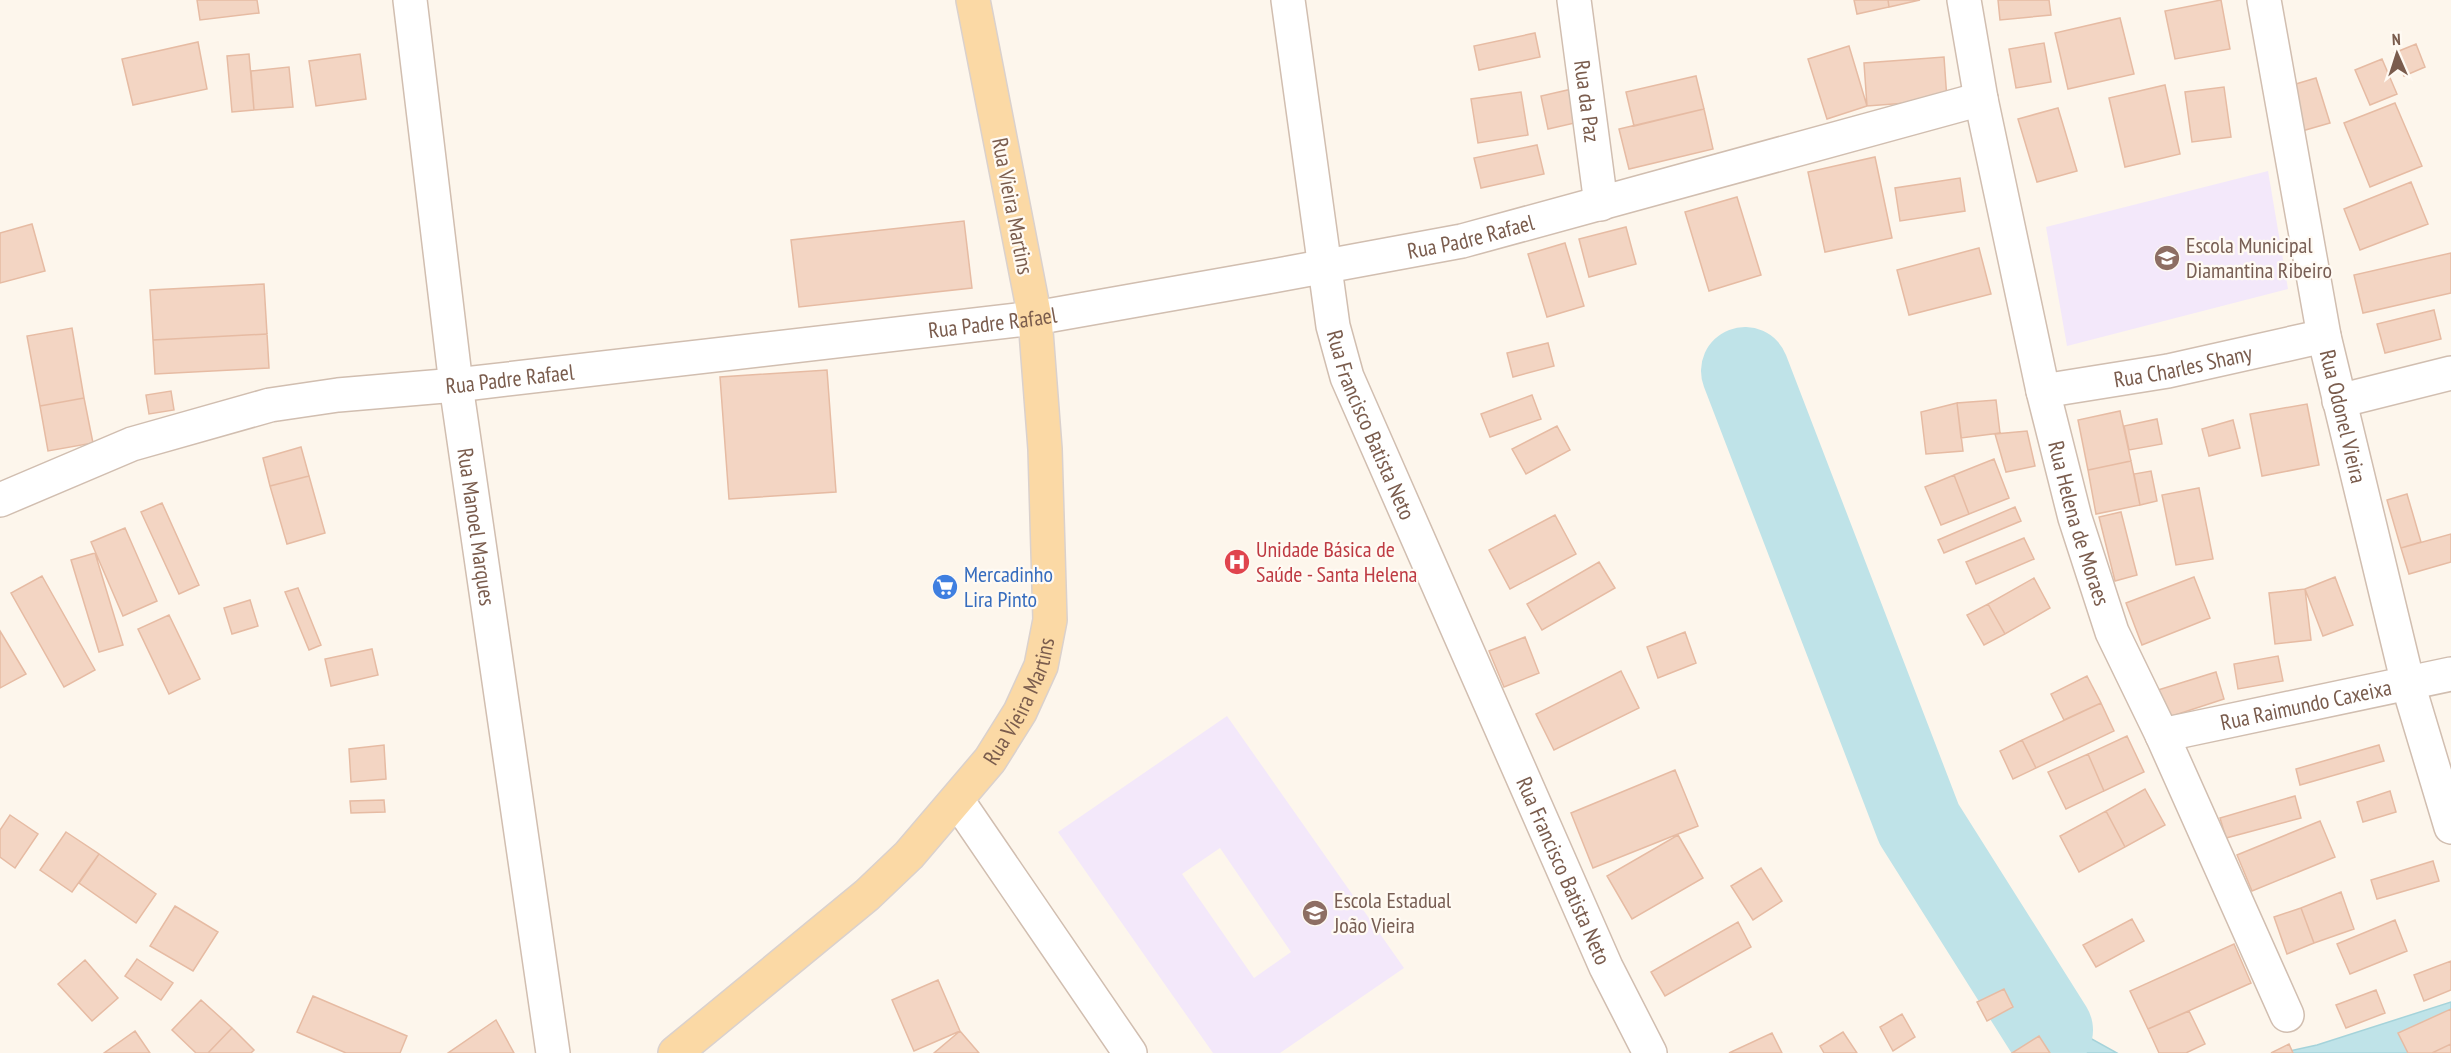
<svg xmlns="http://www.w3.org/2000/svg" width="2451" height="1053" font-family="'PT Sans Narrow',sans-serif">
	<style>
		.education { fill: #f3e8fa; fill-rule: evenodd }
		.water { fill: #bfe3e8; stroke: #a5d3da; stroke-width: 1.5 }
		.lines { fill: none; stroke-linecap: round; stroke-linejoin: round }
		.river { stroke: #bfe3e8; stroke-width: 88 }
		.building { fill: #f3d5c3; stroke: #e6bba3; stroke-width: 1.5 }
		.minor-casing { stroke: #d1beb0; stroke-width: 36 }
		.major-casing { stroke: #dad1cd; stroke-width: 36 }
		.minor { stroke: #fff; stroke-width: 33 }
		.major { stroke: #fbd9a5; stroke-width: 33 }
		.labels { text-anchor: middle; stroke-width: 4.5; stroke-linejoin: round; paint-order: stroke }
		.street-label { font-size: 22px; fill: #7a5c4d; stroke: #fffaf3 }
		.education-label { font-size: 22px; fill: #785e54; stroke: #fffaf3; text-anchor: start }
		.health-label { font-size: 22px; fill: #be3a42; stroke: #fffaf3; text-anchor: start }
		.shop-label { font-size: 22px; fill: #366cbe; stroke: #fffaf3; text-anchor: start }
	</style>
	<rect width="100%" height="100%" fill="#fdf6ec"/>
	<!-- education -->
	<path class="education" d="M2268 171 2288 289 2067 346 2046 227Z
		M1227 716 1404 968 1280 1053H1213L1058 832ZM1220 848 1291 952 1254 978 1182 874Z"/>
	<!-- water -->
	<path class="water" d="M2451 1002V1053H2280L2317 1045Z
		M2049 1030 2081 1033 2117 1053H2054Z"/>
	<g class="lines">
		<!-- river -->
		<path class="river" d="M1745 371 1919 824 2049 1030"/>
	</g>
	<!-- building -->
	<path class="building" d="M197 0H257L259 13 200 20Z
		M1854 0H1888L1889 7 1857 14Z
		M1888 0H1920L1889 7Z
		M1998 0H2049L2051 15 2000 20Z
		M2221 0 2230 49 2175 59 2165 11Z
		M2120 18 2134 74 2068 89 2055 33Z
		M1535 33 1540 57 1479 70 1474 46Z
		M198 42 207 89 133 105 122 59Z
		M2044 43 2051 82 2016 88 2009 49Z
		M2416 44 2425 67 2404 76 2394 53Z
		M1849 46 1867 106 1827 119 1808 59Z
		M249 54 254 110 232 112 227 56Z
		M360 54 366 99 316 106 309 61Z
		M1944 57 1947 100 1867 106 1864 63Z
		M2382 59 2397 94 2370 105 2355 70Z
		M289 67 293 107 254 110 251 71Z
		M1696 76 1704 109 1634 126 1626 92Z
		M2316 78 2330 123 2302 131 2289 86Z
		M2165 85 2180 154 2125 167 2109 98Z
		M2224 87 2231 137 2192 142 2185 92Z
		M1572 89 1579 122 1548 129 1541 96Z
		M1521 92 1528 135 1478 143 1471 99Z
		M2395 103 2422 166 2370 187 2344 123Z
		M2058 108 2077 171 2037 182 2018 119Z
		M1704 109 1713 149 1629 169 1619 129Z
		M1537 145 1544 174 1481 188 1474 158Z
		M1875 157 1892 238 1825 252 1808 172Z
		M1960 178 1965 211 1900 221 1895 188Z
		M2411 182 2428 224 2360 250 2344 209Z
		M1737 197 1761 275 1709 291 1685 212Z
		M964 221 972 288 799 307 791 240Z
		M32 224 45 271 0 283V233Z
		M1626 227 1636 264 1589 277 1579 239Z
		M1565 243 1584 306 1547 317 1528 254Z
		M1979 248 1991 294 1909 315 1897 270Z
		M2451 253V293L2363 313 2354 275Z
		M264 284 267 334 153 340 150 290Z
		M2434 310 2441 339 2385 353 2377 324Z
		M72 328 84 398 40 406 27 336Z
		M267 334 269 368 155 374 153 340Z
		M1548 343 1554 366 1513 377 1507 353Z
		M827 370 836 492 729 499 720 377Z
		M171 391 174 410 149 414 146 395Z
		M1532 395 1541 419 1490 437 1481 414Z
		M84 398 93 443 48 451 40 406Z
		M1996 400 2000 433 1961 438 1957 403Z
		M1957 403 1963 451 1926 454 1921 412Z
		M2307 404 2319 465 2262 476 2250 414Z
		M2120 411 2131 461 2088 470 2078 420Z
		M2157 419 2162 444 2129 450 2124 426Z
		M2233 420 2240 448 2209 456 2202 429Z
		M1557 426 1570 450 1526 474 1512 449Z
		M2027 431 2035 466 2006 472 1995 434Z
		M301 447 309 476 270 486 263 458Z
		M1994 459 2009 498 1969 514 1954 475Z
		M2131 461 2140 505 2096 514 2088 470Z
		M2151 471 2157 501 2140 505 2134 474Z
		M1954 475 1969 514 1941 525 1925 487Z
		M309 476 325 533 287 544 270 486Z
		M2199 488 2213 559 2176 565 2162 495Z
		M2407 494 2421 542 2401 548 2387 500Z
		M162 503 199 585 179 594 141 512Z
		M2015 507 2021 521 1944 553 1938 540Z
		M2121 512 2137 575 2115 581 2099 517Z
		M1555 515 1576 554 1510 589 1489 550Z
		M125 528 157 601 123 616 91 542Z
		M2451 534V562L2409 574 2401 548Z
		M2024 538 2034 559 1976 584 1966 562Z
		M95 553 123 645 99 652 71 560Z
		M1599 562 1615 588 1542 630 1527 604Z
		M42 576 95 670 64 687 11 593Z
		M2194 577 2210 618 2142 645 2126 603Z
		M2335 577 2353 625 2323 636 2305 589Z
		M2034 578 2050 608 2005 634 1988 604Z
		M298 588 321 645 309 650 285 592Z
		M2305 589 2311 640 2275 644 2269 593Z
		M250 600 258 626 232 634 224 608Z
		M1988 604 2005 634 1984 645 1967 615Z
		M169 615 200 679 169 694 138 629Z
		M0 631 26 674 0 688Z
		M1685 632 1696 663 1658 678 1647 647Z
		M1525 637 1539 673 1504 687 1489 651Z
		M372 649 378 675 331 686 325 659Z
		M2278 656 2283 681 2238 689 2234 664Z
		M1621 671 1639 708 1554 750 1536 714Z
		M2216 672 2224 699 2166 718 2158 690Z
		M2087 676 2101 703 2064 720 2051 694Z
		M2101 703 2114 731 2036 768 2022 740Z
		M2127 736 2144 772 2104 791 2088 754Z
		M2022 740 2036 768 2013 779 2000 751Z
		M384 745 386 779 351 782 349 749Z
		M2379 745 2384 761 2300 785 2296 769Z
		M2088 754 2104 791 2066 809 2048 772Z
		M1675 770 1698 826 1593 868 1571 813Z
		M2145 789 2165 825 2125 847 2106 811Z
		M2390 791 2396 812 2363 822 2357 802Z
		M2295 796 2301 818 2226 838 2220 818Z
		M384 800 385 812 351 813 350 801Z
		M2106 811 2125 847 2079 872 2060 836Z
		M10 815 38 834 15 868 0 857V830Z
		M2320 821 2335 857 2252 891 2237 855Z
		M66 832 99 854 72 892 40 870Z
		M1678 835 1703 878 1632 919 1607 876Z
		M99 854 156 894 136 923 79 883Z
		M2433 861 2439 881 2377 899 2371 880Z
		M1761 868 1782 901 1753 920 1731 886Z
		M2341 892 2354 929 2314 943 2301 908Z
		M175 906 218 932 193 971 150 946Z
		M2301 908 2314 943 2287 954 2274 917Z
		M2132 919 2144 941 2096 967 2083 945Z
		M2395 920 2407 951 2350 974 2337 944Z
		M1738 922 1751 947 1665 996 1651 972Z
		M2234 944 2251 983 2148 1029 2130 991Z
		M137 959 173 983 161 1000 125 976Z
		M85 960 118 998 92 1021 58 984Z
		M2451 961V990L2424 1001 2414 975Z
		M938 980 960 1031 914 1051 892 1000Z
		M2004 989 2013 1007 1987 1021 1977 1002Z
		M2376 990 2385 1013 2346 1028 2336 1005Z
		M313 996 407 1036 400 1053H346L297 1032Z
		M201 1000 232 1028 208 1053H196L172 1030Z
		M2451 1009V1044L2432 1053H2408L2398 1033Z
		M2189 1011 2205 1044 2186 1053H2159L2148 1029Z
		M1902 1014 1915 1037 1893 1051 1880 1027Z
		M496 1020 514 1053H448Z
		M232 1028 254 1050 251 1053H208Z
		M135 1031 150 1053H104Z
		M960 1031 979 1053H934Z
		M1843 1032 1857 1053H1824L1820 1046Z
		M1772 1033 1782 1053H1729Z
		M2039 1036 2050 1053H2012Z
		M2289 1044 2293 1053H2271Z
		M2451 1044V1053H2432Z"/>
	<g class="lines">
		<!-- minor casing -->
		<g class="minor-casing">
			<g id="minor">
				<path id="s1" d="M410 0 456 385 553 1053"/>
				<path id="s2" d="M1288 0 1333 326 1347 377 1606 967 1650 1053"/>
				<path id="s3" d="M1574 0 1601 204"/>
				<path id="s4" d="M1964 0 1981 99 2043 391 2075 518 2112 632 2162 735 2287 1015"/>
				<path id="s5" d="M2264 0 2324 336 2408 684 2451 827"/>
				<path id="s6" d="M2043 391 2168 371 2324 336"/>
				<path d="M2339 401 2451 373"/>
				<path id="s7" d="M0 500 132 444 270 405 338 395 456 385 1035 318 1267 277 1462 241 1981 99"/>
				<path id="s8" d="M2162 735 2451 674"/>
				<path d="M957 800 1130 1053"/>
			</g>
		</g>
		<!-- major casing -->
		<g class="major-casing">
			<g id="major">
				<path id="s9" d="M675 1053 867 895 909 855 990 760 1020 712 1041 666 1050 620 1045 449 1035 318 973 0"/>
			</g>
		</g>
		<!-- minor -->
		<use href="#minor" class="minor"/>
		<!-- major -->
		<use href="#major" class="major"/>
	</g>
	<!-- icons -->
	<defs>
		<g id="school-disc" transform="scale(1.35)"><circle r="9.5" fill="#8d6e63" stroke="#fffaf3"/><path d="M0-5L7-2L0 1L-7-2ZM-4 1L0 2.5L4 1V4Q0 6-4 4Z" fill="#fff"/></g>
		<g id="hospital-disc" transform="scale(1.35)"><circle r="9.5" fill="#e0444e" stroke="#fffaf3"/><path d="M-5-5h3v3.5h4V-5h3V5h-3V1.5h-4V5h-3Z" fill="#fff"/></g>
		<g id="supermarket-disc" transform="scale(1.35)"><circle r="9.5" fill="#3f7fe0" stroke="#fffaf3"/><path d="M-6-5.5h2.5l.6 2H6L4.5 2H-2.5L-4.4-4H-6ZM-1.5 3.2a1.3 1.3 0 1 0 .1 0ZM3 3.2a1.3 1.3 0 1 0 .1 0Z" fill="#fff"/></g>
	</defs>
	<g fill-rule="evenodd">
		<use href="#school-disc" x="2167" y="258"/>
		<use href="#hospital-disc" x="1237" y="562"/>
		<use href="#supermarket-disc" x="945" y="587"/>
		<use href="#school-disc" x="1315" y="913"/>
	</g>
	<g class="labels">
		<!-- street labels -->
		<g class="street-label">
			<text dy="8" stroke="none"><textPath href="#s3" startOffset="102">Rua da Paz</textPath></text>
			<text transform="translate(1013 206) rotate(79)" y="8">Rua Vieira Martins</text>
			<text dy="8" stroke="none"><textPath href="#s7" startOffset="1500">Rua Padre Rafael</textPath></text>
			<text dy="8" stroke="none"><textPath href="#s7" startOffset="1014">Rua Padre Rafael</textPath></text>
			<text dy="8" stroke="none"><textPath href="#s6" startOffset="142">Rua Charles Shany</textPath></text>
			<text dy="8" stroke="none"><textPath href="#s7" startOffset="528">Rua Padre Rafael</textPath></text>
			<text dy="8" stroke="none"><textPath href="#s5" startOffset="424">Rua Odonel Vieira</textPath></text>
			<text dy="8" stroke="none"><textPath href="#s2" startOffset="435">Rua Francisco Batista Neto</textPath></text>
			<text dy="8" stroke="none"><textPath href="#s4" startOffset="536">Rua Helena de Moraes</textPath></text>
			<text dy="8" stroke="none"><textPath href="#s1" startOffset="531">Rua Manoel Marques</textPath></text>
			<text dy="8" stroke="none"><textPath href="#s9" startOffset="498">Rua Vieira Martins</textPath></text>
			<text dy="8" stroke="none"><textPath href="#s8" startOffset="147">Rua Raimundo Caxeixa</textPath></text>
			<text dy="8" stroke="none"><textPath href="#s2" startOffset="921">Rua Francisco Batista Neto</textPath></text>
		</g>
		<!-- education labels -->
		<g class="education-label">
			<text x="2186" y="253">Escola Municipal<tspan x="2186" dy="25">Diamantina Ribeiro</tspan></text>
			<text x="1334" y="908">Escola Estadual<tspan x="1334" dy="25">João Vieira</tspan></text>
		</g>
		<!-- health labels -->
		<g class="health-label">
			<text x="1256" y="557">Unidade Básica de<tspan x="1256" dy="25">Saúde - Santa Helena</tspan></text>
		</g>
		<!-- shop labels -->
		<g class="shop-label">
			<text x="964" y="582">Mercadinho<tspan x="964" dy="25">Lira Pinto</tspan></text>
		</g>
	</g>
	<!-- north arrow -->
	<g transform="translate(2397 54) rotate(357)" stroke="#fffaf3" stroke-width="4.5" paint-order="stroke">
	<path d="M0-4.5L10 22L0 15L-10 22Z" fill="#7a5c4d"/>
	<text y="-9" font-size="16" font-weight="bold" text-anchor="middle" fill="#7a5c4d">N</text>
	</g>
</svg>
